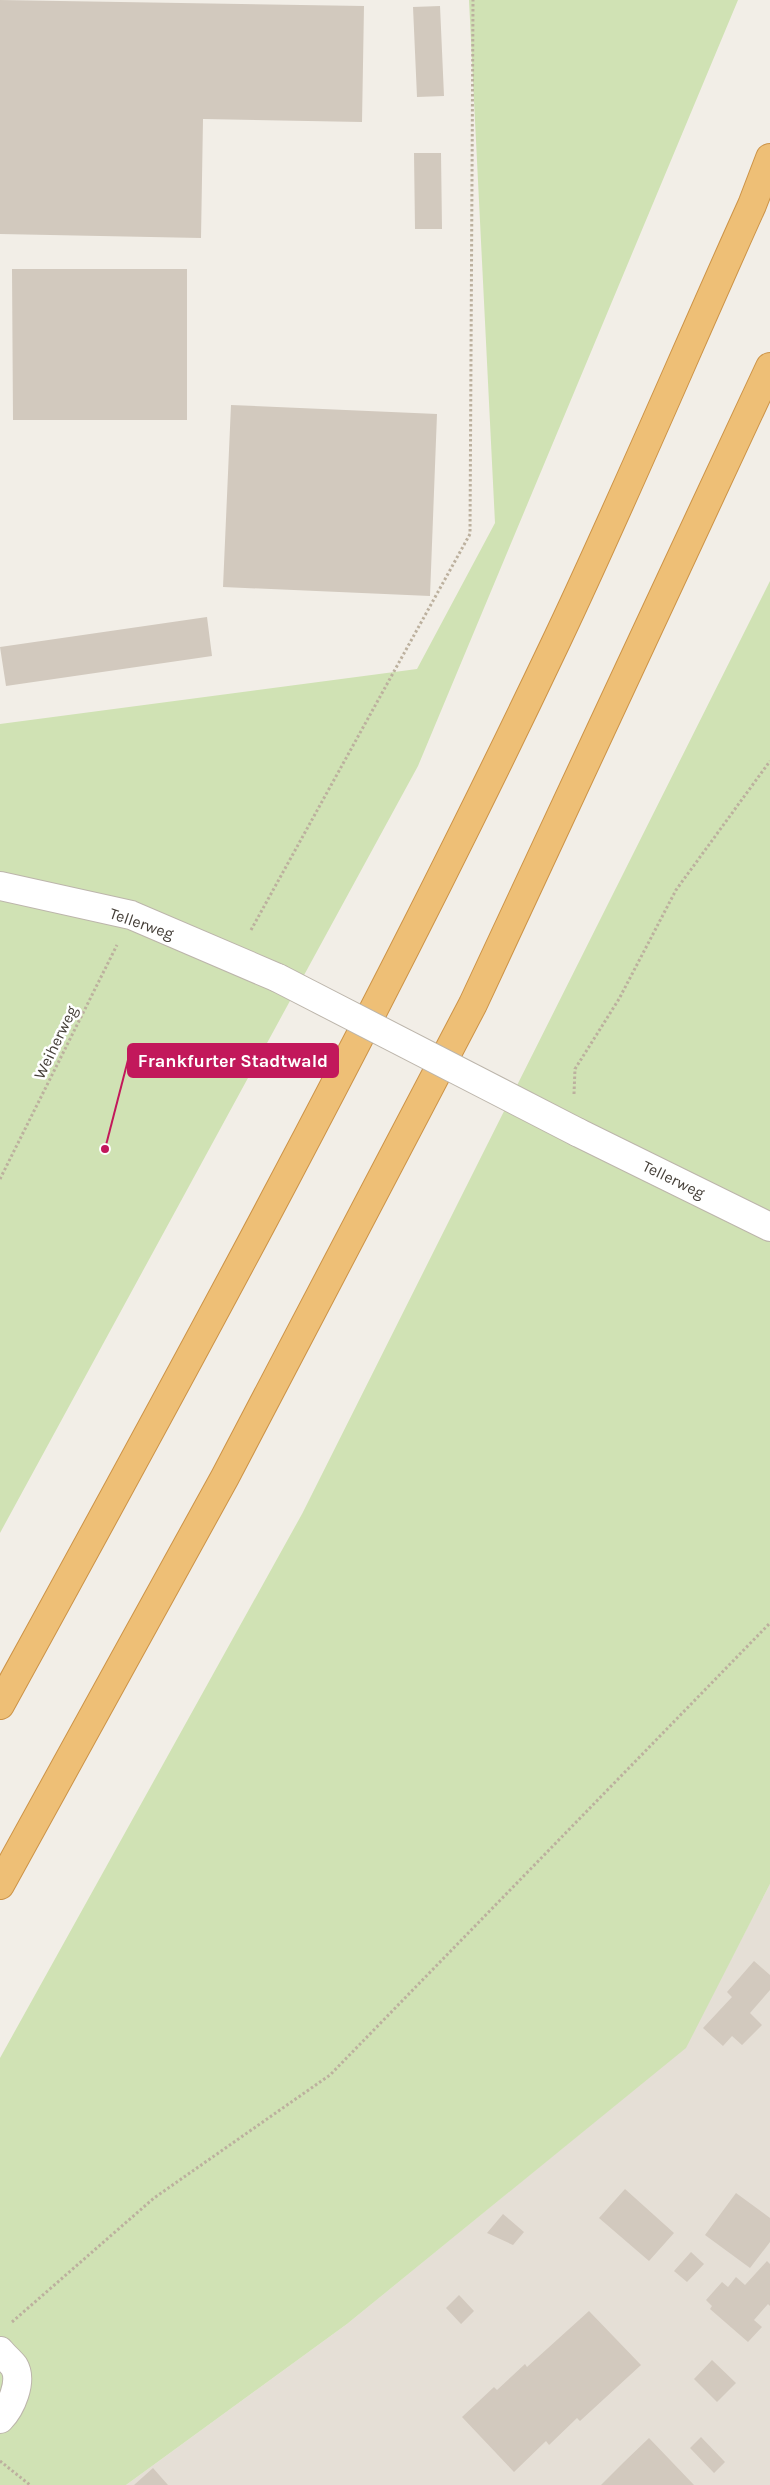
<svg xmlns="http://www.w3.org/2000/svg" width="770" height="2485" font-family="Karla,sans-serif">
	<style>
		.residential { fill: #e5dfd6 }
		.green { fill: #d0e2b4 }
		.building { fill: #d2c9be }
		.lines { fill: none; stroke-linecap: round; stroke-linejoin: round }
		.minor-casing { stroke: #bcb5ab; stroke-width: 30 }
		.highway-casing { stroke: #cc9347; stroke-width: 30 }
		.path { stroke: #bcb09e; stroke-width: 3; stroke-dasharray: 2.5 2.5; stroke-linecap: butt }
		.minor { stroke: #fff; stroke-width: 28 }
		.highway { stroke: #eebf76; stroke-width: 28 }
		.minor-bridge-casing { stroke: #bcb5ab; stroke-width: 30; stroke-linecap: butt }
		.minor-bridge { stroke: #fff; stroke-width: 28 }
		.labels { text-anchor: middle; stroke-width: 5; stroke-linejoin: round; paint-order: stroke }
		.street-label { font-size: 16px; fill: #443e37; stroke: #fff }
		.leader { fill: none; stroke: #c2185b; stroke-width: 2 }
		.callout-dot { fill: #c2185b; stroke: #fff; stroke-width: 2 }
		.callout { fill: #c2185b; stroke: #c2185b; stroke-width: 2 }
		.callout-label { font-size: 18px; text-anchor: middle; font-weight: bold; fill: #fff }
	</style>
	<rect width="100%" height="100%" fill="#f2eee7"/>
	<!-- residential -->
	<path class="residential" d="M770 1884V2485H126L347 2324 685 2048Z"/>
	<!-- green -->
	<path class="green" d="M469 0H738L418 766 0 1533V724L417 669 495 523Z
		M770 581V1884L686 2048 347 2324 126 2485H0V2058L302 1514Z"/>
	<!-- building -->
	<path class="building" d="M0 0 364 6 362 122 203 119 201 238 0 234Z
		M440 6 444 96 417 97 413 7Z
		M414 153H441L442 229H415Z
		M12 269H187V420H13Z
		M231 405 437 414 430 596 223 587Z
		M207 617 212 656 6 686 0 647Z
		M754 1961 770 1975V1990L750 2013 762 2025 742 2045 732 2036 723 2046 703 2028 732 1997 727 1992Z
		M625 2189 674 2233 649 2261 599 2218Z
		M736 2193 770 2218V2242L750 2268 705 2235Z
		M503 2214 524 2232 513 2245 487 2233Z
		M691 2252 704 2264 687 2282 674 2271Z
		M767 2261 770 2264V2306L768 2304 754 2320 762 2327 748 2342 710 2309 712 2306 706 2300 722 2282 728 2287 736 2277 745 2285Z
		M459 2295 474 2311 461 2324 446 2308Z
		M589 2311 641 2365 580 2421 577 2418 549 2445 546 2441 514 2472 462 2417 494 2387 497 2390 525 2364 527 2367Z
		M712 2360 736 2383 717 2402 694 2379Z
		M701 2437 725 2462 714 2473 690 2448Z
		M649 2438 694 2485H601L624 2462Z
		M153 2468 168 2485H134Z"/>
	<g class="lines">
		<!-- minor casing -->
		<g class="minor-casing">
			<path id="minor" d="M0 886 131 915 278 978
				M577 1132 770 1227
				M0 2351C4 2356 10 2361 14 2366 23 2381 11 2408 0 2419"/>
		</g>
		<!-- highway casing -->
		<g class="highway-casing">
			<path id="highway" d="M0 1705C192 1356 384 1004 555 644 624 499 686 351 752 205L770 158
				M0 1885 225 1477 473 1004 770 367"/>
		</g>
		<!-- path -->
		<path class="path" d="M251 930 470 534 473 0
			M574 1094 575 1069 619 999 676 890 770 761
			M0 1179 117 945
			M12 2322 154 2198 330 2075 770 1623
			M0 2461 30 2485"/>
		<!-- minor -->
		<use href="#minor" class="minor"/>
		<!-- highway -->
		<use href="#highway" class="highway"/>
		<!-- minor-bridge casing -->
		<g class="minor-bridge-casing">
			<path id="minor-bridge" d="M278 978 577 1132"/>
		</g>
		<!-- minor-bridge -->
		<use href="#minor-bridge" class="minor-bridge"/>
	</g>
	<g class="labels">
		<!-- street labels -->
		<g class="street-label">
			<text transform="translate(142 923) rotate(19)" y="6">Tellerweg</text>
			<text transform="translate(55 1042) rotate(-64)" y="6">Weiherweg</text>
			<text transform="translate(674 1179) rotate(26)" y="6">Tellerweg</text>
		</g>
	</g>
	<!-- callouts -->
	<path class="leader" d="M105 1149L128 1060"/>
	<circle class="callout-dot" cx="105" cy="1149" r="5"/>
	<rect class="callout" x="128" y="1044" width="210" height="33" rx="5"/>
	<g class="callout-label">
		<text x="233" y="1067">Frankfurter Stadtwald</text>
	</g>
</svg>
